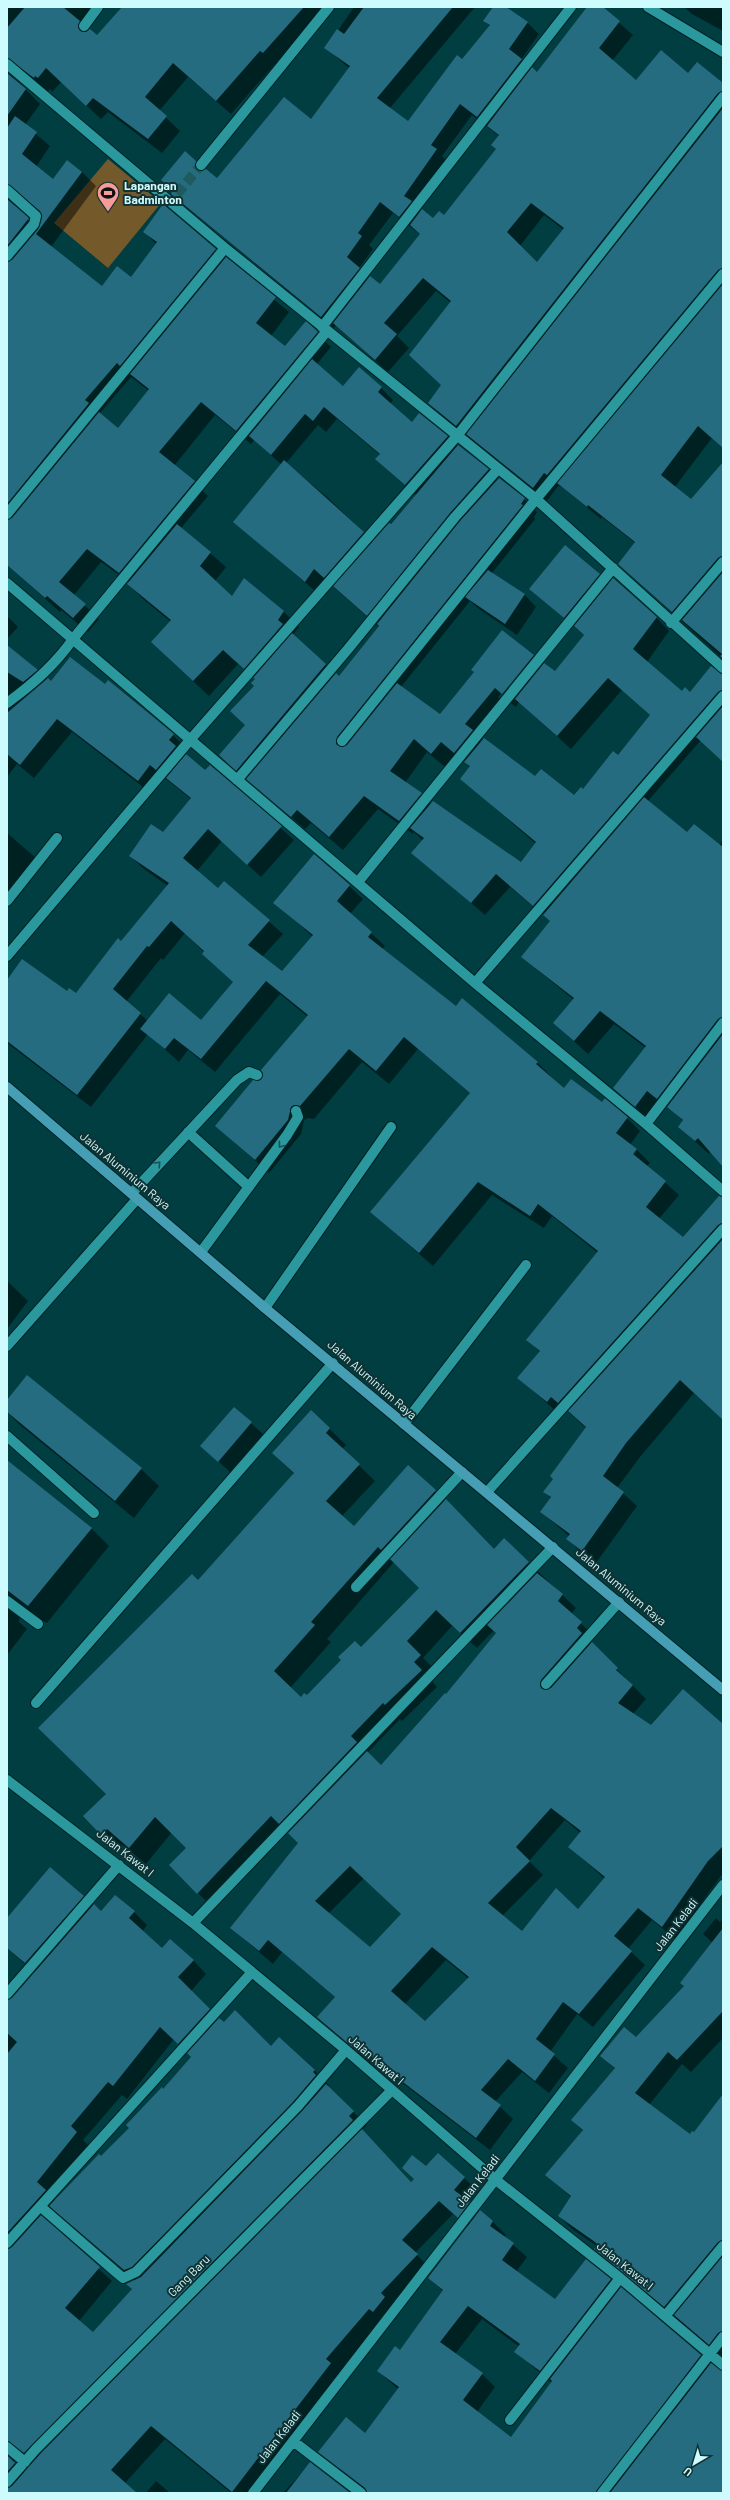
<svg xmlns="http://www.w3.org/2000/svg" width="730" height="2500" font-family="Barlow,sans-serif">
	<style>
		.green { fill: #745a2a }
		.shadow { fill: #0007; fill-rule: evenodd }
		.building { fill: #266c81; fill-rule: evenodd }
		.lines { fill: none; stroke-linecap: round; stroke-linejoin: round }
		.minor-tunnel { stroke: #1f5a5d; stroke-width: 10; stroke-dasharray: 10 5; stroke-linecap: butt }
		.service-casing { stroke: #012224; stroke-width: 12 }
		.minor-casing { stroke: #012224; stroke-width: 12 }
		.secondary-casing { stroke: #012224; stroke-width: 12 }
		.service { stroke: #2b989e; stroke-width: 10 }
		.minor { stroke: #2b989e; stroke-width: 10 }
		.secondary { stroke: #469eb5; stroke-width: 10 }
		.oneway { stroke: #195053 }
		.labels { text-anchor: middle; stroke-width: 4; stroke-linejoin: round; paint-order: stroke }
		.poi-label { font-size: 12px; font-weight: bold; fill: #cdfbfe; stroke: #113133; text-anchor: start }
		.street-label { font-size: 12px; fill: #cdfbfe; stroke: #113133 }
	</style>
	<rect width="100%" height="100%" fill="#003e41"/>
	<!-- green -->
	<path class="green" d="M108 159 161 203 108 268 54 223Z"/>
	<!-- shadow -->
	<path class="shadow" d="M7 7H97L83 26 97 37 123 7H335L317 29 277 66 275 64 231 114 188 77 159 111 180 131 162 153 108 112 101 119 61 82 52 92 50 89 48 91 26 73 19 72 7 59Z
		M354 7H475L390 108 408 122 490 26 484 20 494 7H505L527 22 539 34 521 60 537 73 588 7H601L633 35 612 61 636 81 688 75 723 84V448L712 438 674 488 691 501 723 462V659L619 564 635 543 602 517 601 519 562 487 558 486 547 501 442 416 429 403 442 385 451 303 436 291 397 336 409 348 388 372 336 325 334 328 184 205 162 180 195 162 217 179 311 120 350 69 326 48ZM472 115 499 136 492 145 497 150 444 217 433 219 416 207 448 162 442 156ZM393 213 421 235 380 286 359 268 373 249 369 245ZM544 215 564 230 538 263 520 246Z
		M684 7H723V31L692 14Z
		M7 71 40 104 25 125 50 146 36 167 53 181 82 172 96 186 51 247 103 287 131 278 157 245 145 232 215 250 289 312 271 336 285 348 317 333 331 347 317 364 343 387 381 388 393 400 390 404 412 423 419 414 524 499 537 512 534 517 535 519 492 573 524 594 536 607 517 635 479 609 470 601 401 687 441 715 475 672 502 631 534 656 498 697 500 699 534 656 555 672 585 636 530 589 599 575 609 585 656 617 669 631 647 662 682 692 690 693 723 675V760L701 740 648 801 688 834 719 845 723 839V1166L711 1151 709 1154 679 1127 683 1121 672 1110 661 1104 649 1119 614 1088 646 1048 614 1024 588 1054 554 1023 574 1000 522 957 551 921 547 918 510 887 485 915 413 853 423 841 414 832 413 834 378 809 343 850 311 823 305 829 220 755 246 725 256 686V680L238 664 209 696 167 657 171 622 143 599 128 584 129 582 101 562 74 595 99 619 88 632 61 610 60 612 7 565ZM16 199H26L42 213 43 218 39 230 15 208ZM131 377 149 391 118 430 99 414ZM215 415 251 444 254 440 282 465 234 522 321 596 330 584 379 627 339 677 293 635 299 627 283 611 232 597 215 581 226 567 181 528 208 496 174 466ZM337 419 380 455 389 471 416 495 374 542 327 497 286 463 318 425 326 432ZM622 690 651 716 619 757 575 796 535 777 479 737 508 701 516 707 519 702 571 749ZM427 752 445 767 455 755 469 765 471 767 462 779 536 844 522 863 431 804 405 783Z
		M7 616 18 627 7 639Z
		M7 648 52 682 105 685 108 681 173 735 187 749 183 754 186 757 205 772 210 766 294 840 261 877 222 841 197 871 218 889 224 882 283 934 262 957 283 972 313 937 275 902 349 886 363 899 350 914 385 946 382 949 456 1007 537 1062 564 1090 602 1104 627 1118 640 1131 630 1145 637 1150 629 1157 631 1159 637 1150 650 1163 647 1166 679 1195 659 1219 683 1239 723 1211V1419L694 1393 640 1457 617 1488 637 1506 596 1563 581 1552 567 1539 569 1536 541 1512 551 1499 545 1492 586 1428 565 1409 560 1415 519 1378 540 1352 527 1340 598 1253 552 1216 544 1228 492 1195 433 1266 371 1212 471 1094 418 1049 389 1084 362 1062 314 1119 308 1118 304 1120 301 1134 269 1173 216 1126 262 1081 308 1017 280 994 215 1072 188 1050 179 1062 148 1034 91 1107 7 1043V982L76 994 168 886 144 869 130 856 163 833 192 800 165 778 152 794 72 732 34 778 17 764 7 777ZM185 933 234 983 201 1022 148 1021 126 1002 161 958 163 960Z
		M7 833 36 858 7 895Z
		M7 1281 28 1301 7 1329Z
		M7 1401 141 1469 159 1486 134 1518 20 1425 7 1412Z
		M234 1408 264 1435 231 1473 202 1446Z
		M311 1411 346 1445 342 1449 375 1481 342 1516 354 1527 408 1466 494 1550 504 1539 576 1608 571 1614 594 1636 590 1642 646 1699 633 1714 651 1726 723 1725V1873L675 1939 652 1920 628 1949 645 1965 593 2027 577 2014 550 2052 568 2068 549 2093 522 2072 495 2102 513 2119 490 2150 393 2076 376 2060 372 2064 332 2030 319 2017 336 1998 282 1952 273 1964 231 1928 300 1843 288 1832 214 1909 170 1865 188 1848 172 1832 146 1864 123 1845 118 1850 101 1834 107 1794 198 1581 294 1474 273 1453ZM394 1562 420 1588 361 1648 307 1697 301 1699 290 1688 331 1642 327 1639ZM452 1626 477 1648 494 1630 497 1634 446 1696 381 1767 367 1753 400 1719 402 1721 437 1687 430 1679 437 1672 423 1658ZM565 1820 580 1833 569 1847 605 1879 578 1910 522 1932 502 1916 543 1875 529 1861ZM364 1878 402 1915 370 1949 329 1913ZM446 1960 469 1979 425 2022 405 2004Z
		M7 1462 91 1528 109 1546 47 1623 27 1612 20 1614 19 1622 27 1629 7 1655Z
		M83 1896 101 1912H134L147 1925 142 1932 162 1949 193 1960 206 1974 191 1991 224 2024 314 2070 329 2085 327 2087 367 2125 362 2130 412 2183 438 2154 478 2191 468 2202 493 2222 506 2235 504 2237 527 2257 516 2272 555 2301 610 2280 710 2366 723 2372V2493H368L320 2452 366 2434 399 2390 378 2371 400 2351 443 2291 429 2278 468 2227 453 2214 415 2253 430 2268 339 2373 343 2377 258 2493H231L165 2439 125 2483 136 2493H7V2002L13 1999 35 1973 7 1948V1920ZM174 2039 192 2058 131 2128 56 2201 50 2195 89 2146 83 2140 122 2095 127 2099ZM54 2209 135 2281 134 2289 93 2333 79 2321 112 2281 45 2220ZM482 2319 520 2347 516 2352 552 2383 511 2438 477 2412 495 2387 482 2374 455 2354ZM25 2455 34 2462 25 2473 14 2463 15 2456Z
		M716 1918 720 1922 723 1918V2038L691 2072 682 2064 649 2105 690 2135 695 2134 723 2108V2357L608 2262 595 2249 597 2246 572 2229 559 2216 572 2198 547 2175 583 2131 572 2120 615 2069 602 2056 636 2038 685 1987 713 1943 703 1934Z
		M310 2464 349 2493H283Z
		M156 2481 170 2493H146Z"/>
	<!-- building -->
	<path class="building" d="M25 7H63L80 21 78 26 80 31 86 32 90 29 97 35 122 7H304L263 53 260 51 216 101 173 63 145 97 167 116 148 139 93 98 86 106 46 68 38 78 35 76 34 78 7 58V28Z
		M364 7H453L377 98 408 121 457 55 462 59 490 25 483 21 493 7H506L528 22 509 49 522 59 477 117 460 104 431 145 437 149 404 196 412 201 399 217 380 202 358 233 362 236 347 257 360 268 321 317 171 194 173 190 161 180 185 151 196 161 197 170 200 171 206 169 217 178 284 97 311 119 350 66 324 48 337 29 344 34Z
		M587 7H603L620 21 599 48 636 80 661 50 688 73 697 62 723 83V91L718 93 456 426 428 403 441 385 409 355 451 301 423 278 384 323 397 334 375 360 333 323 370 276 380 284 420 234 410 225 422 209 433 218 439 211 444 215 496 149 491 145 499 135 487 126 532 67 537 72ZM531 203 564 228 537 262 507 232Z
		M7 73 26 89 7 116Z
		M723 108V268L718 270 547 475 544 473 533 488 466 434Z
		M15 116 37 132 22 154 53 179 67 160 82 172 36 234 102 286 117 266 131 277 157 242 143 232 163 204 216 249 120 366 117 363 85 400 89 403 7 504V262L12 260 39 228 42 217 40 211 7 184V128Z
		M7 199 29 218 7 246Z
		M226 257 276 297 256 323 285 346 306 321 318 332 236 431 201 402 159 452 195 481 119 573 87 549 59 582 86 604 73 618 47 596 45 598 7 565V520L12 518 99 412 118 428 149 389 130 374Z
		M723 284V448L698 426 661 475 691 499 723 462V556L718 558 672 612 618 564 635 542 588 505 587 507 557 483Z
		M312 359 343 386 359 367 382 387 378 392 412 422 419 413 448 436 405 485 375 459 380 454 324 407 313 421 305 414 271 455 249 436Z
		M458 445 489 469 450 513 367 616 333 586 389 523 391 524Z
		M284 460 364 532 324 578 314 569 305 582 233 522Z
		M499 478 525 498 521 504 523 505 337 737 336 744 341 747 347 745 397 683 440 714 474 672 471 670 502 630 534 655 502 694 495 688 465 724 473 730 454 753 441 742 431 754 414 739 390 771 422 793 399 821 364 796 329 837 297 810 291 817 246 779 336 673 339 676 379 626 377 624 460 521Z
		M177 524 211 552 200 566 232 596 244 578 284 611 278 620 283 624 244 669 223 650 193 681 151 642 171 620 127 584Z
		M565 545 600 574 564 618 529 589Z
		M488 570 525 594 505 624 465 597Z
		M723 572V659L720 656 722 654 682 620Z
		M613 578 657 617 633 649 682 691 685 687 690 692 711 666 723 674V690L718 692 533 906 496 874 471 903 411 853 424 838 410 828 433 801 521 862 536 842 460 779 470 766 464 762 484 738 535 776 541 769 574 795 581 787 583 789 613 751 618 755 650 715 608 678 557 736 515 699 544 663 555 671 584 635 574 626Z
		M292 633 326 664 236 771 219 755 245 725 230 711 254 686 251 683 255 679 253 678Z
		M7 645 38 670 23 682 7 672Z
		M70 657 105 684 108 680 174 734 169 740 176 746 156 770 150 765 138 781 57 719 20 765 7 754V713L48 678 51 681Z
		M723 706V762L696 737Z
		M186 754 205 770 210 765 282 826 247 865 208 829 183 858 218 888 224 881 270 920 248 945 282 971 313 935 273 903 314 854 350 885 337 901 372 932 368 937 456 1006 462 998 538 1062 536 1064 564 1088 571 1079 602 1102 605 1098 628 1117 616 1133 637 1149 633 1154 666 1181 646 1207 683 1237 719 1196 723 1197V1223L718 1225 558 1403 551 1397 547 1402 517 1378 540 1351 526 1340 598 1251 538 1204 530 1216 478 1182 419 1253 370 1212 470 1093 404 1037 376 1071 349 1049 300 1106 294 1105 291 1107 288 1120 255 1160 215 1126 253 1080H261L263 1074 261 1070 308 1015 266 981 201 1059 174 1038 165 1049 140 1029 169 993 201 1020 233 982 202 954 204 951 171 921 149 947 147 946 113 989 141 1013 77 1095 7 1041V980L22 959 67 991 69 988 76 993 118 938 121 941 169 883 129 856 151 824 163 832 191 798 166 778Z
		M644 797 687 832 694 824 723 847V1017L718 1019 657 1099 647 1091 635 1107 613 1088 646 1046 600 1011 574 1041 553 1023 574 998 521 957 550 921 543 915Z
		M723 1034V1167L698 1138 695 1141 678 1127 683 1120 667 1107Z
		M723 1239V1420L680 1380 626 1443 603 1476 624 1492 582 1551 566 1539 570 1534 540 1512 551 1497 543 1492 553 1479 550 1476 586 1427 568 1411Z
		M27 1375 142 1468 115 1501 7 1412V1400Z
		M234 1407 252 1422 218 1462 200 1446Z
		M311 1410 330 1428 326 1433 360 1464 326 1501 354 1526 408 1465 436 1490 381 1550 378 1547 311 1622 315 1625 274 1671 301 1697 304 1693 307 1695 341 1660 338 1657 355 1641 361 1647 419 1588 390 1559 446 1499 494 1549 504 1538 529 1562 460 1633 436 1610 407 1641 421 1655 414 1662 422 1670 385 1705 383 1703 351 1736 357 1742 279 1824 271 1816 197 1894 169 1865 186 1848 155 1817 129 1848 107 1829 101 1835 83 1816 106 1794 38 1728 192 1574 198 1580 294 1473 272 1453Z
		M7 1460 92 1528 28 1606 7 1590Z
		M537 1573 563 1594 558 1601 582 1622 577 1628 582 1633 541 1680 540 1686 542 1689 551 1688 592 1642 618 1668 616 1670 633 1685 618 1703 651 1725 683 1689 723 1724V1846L708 1861 662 1927 638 1908 614 1936 632 1951 579 2014 563 2002 536 2039 555 2054 535 2081 508 2059 481 2090 501 2105 476 2138 378 2063 362 2047 358 2052 317 2017 335 1997 268 1940 259 1951 230 1928 298 1843 288 1833 367 1751 381 1765 445 1693 446 1694 496 1633 487 1625ZM551 1808 581 1831 568 1847 605 1877 578 1909 556 1888 522 1931 488 1903 530 1861 516 1847ZM350 1866 401 1914 370 1947 315 1901ZM432 1947 469 1977 425 2021 391 1991Z
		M50 1867 84 1896 25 1963 7 1948V1918Z
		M115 1895 135 1911 129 1918 162 1948 170 1939 194 1960 178 1977 210 2009 178 2044 160 2027 113 2086 108 2082 71 2126 77 2132 37 2182 46 2190 7 2233V2054L17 2042 7 2033V2000L12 1998 94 1904 101 1911Z
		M723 1928V2011L677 2060 668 2052 635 2093 690 2134 692 2131 694 2132 723 2094V2240L718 2242 664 2307 594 2249 597 2244 595 2242 558 2216 571 2196 545 2175 583 2130 571 2120 615 2068 600 2056 624 2027 636 2037 684 1986 680 1983Z
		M235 2010 271 2046 279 2037 315 2070 313 2072 316 2075 293 2102 132 2267 124 2270 49 2206 99 2154 101 2156 129 2128 126 2125 162 2087 163 2089 191 2057 187 2053 219 2018 224 2022Z
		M326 2084 354 2111 349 2116 353 2120 24 2453 7 2441V2249L12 2247 41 2215 100 2267 65 2308 93 2332 132 2289 126 2284 141 2277 303 2110Z
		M362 2129 411 2182 414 2179 402 2168 412 2155 426 2166 438 2153 465 2177 454 2190 470 2202 458 2218 439 2201 402 2240 418 2254 381 2293 385 2297 373 2312 369 2309 326 2359 331 2363 232 2492 151 2426 111 2470 137 2493H7V2488L12 2486 41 2453Z
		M480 2210 493 2221 490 2226 514 2243 502 2260 555 2299 586 2259 611 2279 540 2371 514 2352 520 2344 468 2306 440 2342 483 2373 463 2400 511 2437 552 2381 550 2379 621 2287 701 2355 596 2493H367L365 2488 318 2452 346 2417 365 2433 399 2387 377 2371 395 2346 400 2350 443 2290 428 2278Z
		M723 2256V2331L718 2333 709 2345 674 2315Z
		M711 2363 723 2371V2493H610Z
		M7 2455 15 2463 7 2472Z
		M310 2462 350 2493H286Z"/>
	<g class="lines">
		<!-- minor-tunnel -->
		<path class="minor-tunnel" d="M177 194 201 165"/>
		<!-- service casing -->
		<g class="service-casing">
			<path id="service" d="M7 901 57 838
				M188 1132 249 1187
				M132 1193 237 1080 249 1072 257 1075
				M201 1252 287 1135 298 1117 296 1111
				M265 1308 391 1127
				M404 1424 526 1265
				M36 1703 333 1363"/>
		</g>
		<!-- minor casing -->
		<g class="minor-casing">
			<path id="minor" d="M648 7 723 52
				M84 26 98 7
				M7 64 225 248 536 499 723 668
				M201 165 329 7
				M7 190 36 216 34 224 7 256
				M322 327 571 7
				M7 514 225 248
				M7 583 475 983 646 1124 723 1191
				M671 623 723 562
				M7 703C33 684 55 665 73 639L327 331
				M342 741 536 499 723 274
				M237 780 348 649 455 517 498 469
				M358 882 613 568
				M7 956 190 740 457 436 723 97
				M475 983 723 696
				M646 1124 723 1023
				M7 1346 137 1199
				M7 1436 94 1513
				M487 1492 723 1229
				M356 1587 462 1472
				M7 1601 38 1624
				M546 1684 619 1602
				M7 1780 193 1923 346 2050 496 2180 620 2278 723 2365
				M193 1923 553 1547
				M7 1994 119 1865
				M41 2207 117 2273 123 2278 136 2272 298 2106 346 2050
				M7 2243 252 1972
				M666 2315 723 2246
				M510 2420 620 2278
				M293 2441 361 2493
				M7 2447 25 2462
				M7 2482 36 2449 391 2091
				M253 2493 723 1885
				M602 2493 723 2337"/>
		</g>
		<!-- secondary casing -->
		<g class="secondary-casing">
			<path id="secondary" d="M7 1087 265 1308 723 1690"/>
		</g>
		<!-- service -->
		<use href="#service" class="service"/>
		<!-- minor -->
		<use href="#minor" class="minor"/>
		<!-- secondary -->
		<use href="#secondary" class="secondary"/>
	</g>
	<!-- one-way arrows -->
	<defs><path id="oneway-chevron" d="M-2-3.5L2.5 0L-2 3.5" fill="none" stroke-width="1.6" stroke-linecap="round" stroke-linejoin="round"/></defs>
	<g class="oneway">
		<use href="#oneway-chevron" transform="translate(281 1145) rotate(127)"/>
		<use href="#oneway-chevron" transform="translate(158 1164) rotate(-47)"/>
	</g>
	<!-- icons -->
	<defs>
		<g id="stadium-pin" transform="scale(1.15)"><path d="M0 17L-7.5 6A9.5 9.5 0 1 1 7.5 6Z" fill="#f59b9a" stroke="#113133"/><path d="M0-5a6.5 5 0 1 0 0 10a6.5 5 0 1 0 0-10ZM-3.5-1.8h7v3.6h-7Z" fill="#111"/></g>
	</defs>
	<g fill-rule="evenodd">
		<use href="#stadium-pin" x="108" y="193"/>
	</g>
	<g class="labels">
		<!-- poi labels -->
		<g class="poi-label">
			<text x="124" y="190">Lapangan<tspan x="124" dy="14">Badminton</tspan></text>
		</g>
		<!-- street labels -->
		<g class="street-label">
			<text transform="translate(125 1171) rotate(40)" y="4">Jalan Aluminium Raya</text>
			<text transform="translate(372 1380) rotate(41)" y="4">Jalan Aluminium Raya</text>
			<text transform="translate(621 1587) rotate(40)" y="4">Jalan Aluminium Raya</text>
			<text transform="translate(125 1853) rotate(38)" y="4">Jalan Kawat I</text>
			<text transform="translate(676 1925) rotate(-52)" y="4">Jalan Keladi</text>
			<text transform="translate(376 2060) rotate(41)" y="4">Jalan Kawat I</text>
			<text transform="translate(478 2181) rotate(-52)" y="4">Jalan Keladi</text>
			<text transform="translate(625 2266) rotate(39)" y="4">Jalan Kawat I</text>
			<text transform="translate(189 2276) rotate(-45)" y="4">Gang Baru</text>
			<text transform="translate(279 2437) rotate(-52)" y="4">Jalan Keladi</text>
		</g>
	</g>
	<!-- border -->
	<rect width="730" height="2500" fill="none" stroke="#cdfbfe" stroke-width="16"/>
	<!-- north arrow -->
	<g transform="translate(694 2464) rotate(218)" stroke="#113133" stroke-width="3" paint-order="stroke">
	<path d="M0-3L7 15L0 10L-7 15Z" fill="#cdfbfe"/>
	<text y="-6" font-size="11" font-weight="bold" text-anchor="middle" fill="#cdfbfe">U</text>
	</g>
</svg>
